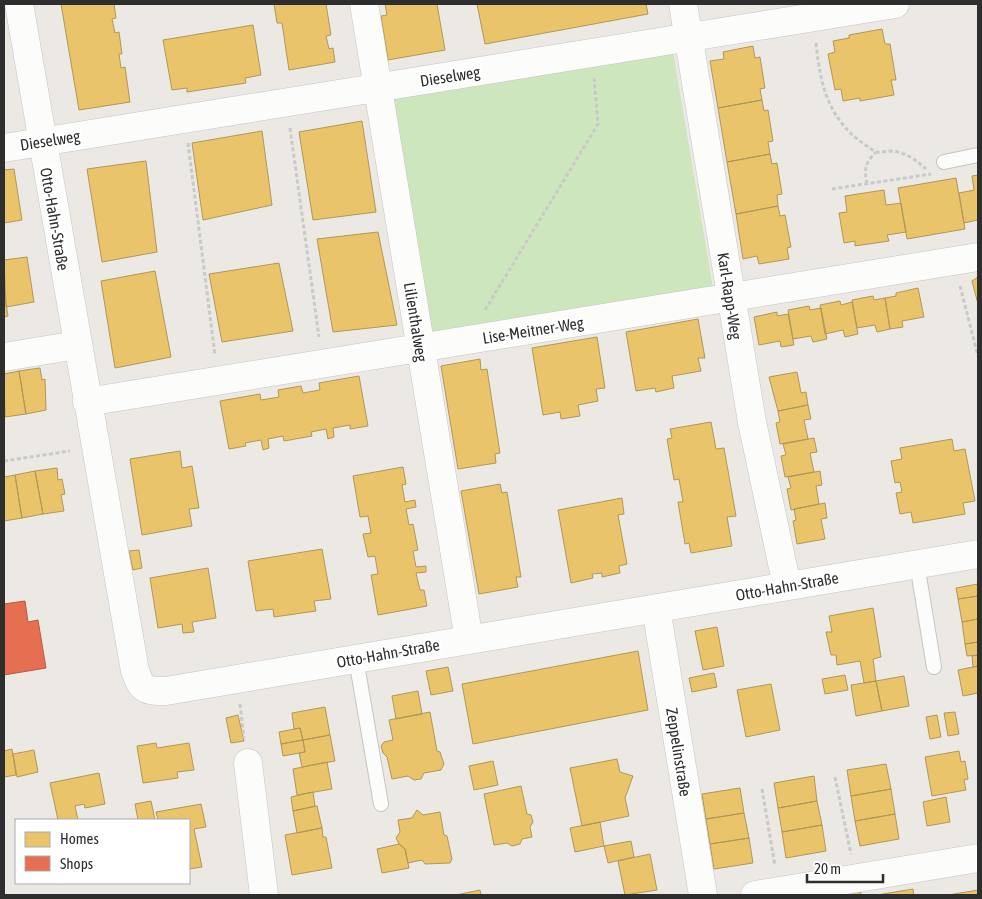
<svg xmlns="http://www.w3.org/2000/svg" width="982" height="899" font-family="'Asap Condensed',sans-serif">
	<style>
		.green { fill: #cee6be }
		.homes { fill: #e9c46a; stroke: #b19758 }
		.shops { fill: #e76f51; stroke: #b05c46 }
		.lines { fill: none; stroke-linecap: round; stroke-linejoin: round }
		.service-casing { stroke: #c5c4c5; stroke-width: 16 }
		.minor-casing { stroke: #c5c4c5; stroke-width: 29 }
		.path { stroke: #c9c9c8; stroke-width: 3; stroke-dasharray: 4 2.5; stroke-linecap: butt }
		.service { stroke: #fcfcfb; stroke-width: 14 }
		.minor { stroke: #fcfcfb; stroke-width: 28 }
		.labels { text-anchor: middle; stroke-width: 5; stroke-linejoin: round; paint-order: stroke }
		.street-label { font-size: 16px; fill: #2e2e2e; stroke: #fff }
	</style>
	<rect width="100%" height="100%" fill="#ece8e4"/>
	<!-- green -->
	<path class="green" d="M673 52 713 288 431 335 392 98Z"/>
	<!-- homes -->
	<path class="homes" d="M61 4H114L116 18 112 19 115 33 119 32 122 54H119L121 68 125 67 130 102 79 110Z
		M274 4H326L331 35 326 36 329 49 333 48 335 62 289 70 282 23H277Z
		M385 4H437L445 50 388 60 381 16 387 15Z
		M477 4H646L648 14 485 44Z
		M253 25 261 75 245 78 246 83 187 92V88L172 90 163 40Z
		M882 29 885 44H890L896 80H891L894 95 860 101V98L843 101 841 89 835 90 828 54 835 52 833 41 849 38V35Z
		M753 46 755 58 760 57 765 88 760 89 762 100 718 108 710 61 724 59 723 52Z
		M762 100 764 111 768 110 773 141 768 142 770 154 727 162 718 108Z
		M362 121 376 212 313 220 299 132Z
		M262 131 272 205 203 220 192 143Z
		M770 154 772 164 777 163 782 194 777 195 778 206 736 214 727 162Z
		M146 161 157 252 102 262 87 169Z
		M14 169 22 220 4 223V170Z
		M978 175V220L964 223 959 193 974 190 972 176Z
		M956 178 965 229 907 239 898 188Z
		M884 190 886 205 901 203 906 232 887 235 889 241 855 246V241L844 243 839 213 847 212 845 196Z
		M778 206 780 216 785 215 791 247 787 248 789 259 759 264 757 256 743 259 736 214Z
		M378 232 397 325 333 332 317 239Z
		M27 257 34 302 6 307 4 260Z
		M279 263 293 331 222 342 209 274Z
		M155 271 171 357 115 368 101 281Z
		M978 277V304L972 281Z
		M918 288 924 317 902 321 903 327 890 329 885 298 896 296V293Z
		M4 291 8 316 4 317Z
		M873 296 874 300 885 298 890 329 877 332 875 325 857 328 852 300Z
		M840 301 841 305 852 302 858 334 845 337 843 330 825 334 820 305Z
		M809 306 810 310 821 308 827 339 813 342 811 336 793 339 788 310Z
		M777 312V316L788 314 794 345 781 347 780 341 759 345 754 317Z
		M698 319 705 358H698L701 371 672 376 674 388 656 392 655 388 636 391 626 332Z
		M597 337 605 388 596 389 598 401 578 405 580 416 561 419 560 412 543 415 532 348Z
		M480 359 481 370 487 369 500 453 495 454 496 463 458 469 441 366Z
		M40 368 42 380 45 379 46 410 26 414 19 371Z
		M19 371 26 414 5 417 4 374Z
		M797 372 801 393 806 392 808 405 778 411 769 377Z
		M359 376 368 426 350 429V425L333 428 334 437 328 439 326 429 311 432 312 436 284 441 283 436 268 439 269 448 263 450 261 440 245 443 246 446 229 449 220 401 260 394 261 400 279 397 278 390 301 386 303 393 320 390 319 383Z
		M808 405 811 419 804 420 808 439 780 444 776 423 780 422 778 411Z
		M711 422 716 449 724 448 736 516 727 517 732 546 691 553 689 543 685 544 678 502H683L679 479 674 480 667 439 672 438 670 429Z
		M814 438 817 452 810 453 814 472 785 477 781 456 786 455 783 444Z
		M952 439 954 451 965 449 975 501 963 503 965 514 913 523 911 512 900 514 896 493 902 492 900 482 895 483 891 461 902 459 900 448Z
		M180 451 182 468 192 466 199 508 189 509 192 526 142 535 130 459Z
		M403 467 406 484 402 485 405 502 415 500 416 507 406 509 409 525 413 524 418 550 413 551 416 567 426 566V572L416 573 420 590H424L427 606 378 615 371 575 378 574 375 556 368 557 363 534 371 533 368 516 360 517 353 476Z
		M57 468 58 480 62 479 65 494 61 495 64 511 43 514 35 471Z
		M35 471 43 514 22 518 15 475Z
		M820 471 822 485 816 486 819 504 791 510 787 489 791 488 788 477Z
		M15 475 22 518 4 521V477Z
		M500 484 502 493 507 492 521 577H516L518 587 479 594 461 491Z
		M622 498 624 514 618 515 627 564 619 566 620 573 602 577V573L592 574 593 578 571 583 558 510Z
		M825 503 827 518 821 519 825 539 797 544 793 521 796 520 794 509Z
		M322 549 331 599 314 601 316 611 274 617 273 609 256 611 248 561Z
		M139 550 142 568 133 570 129 551Z
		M208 568 216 618 192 622 194 632 183 633 182 624 158 628 150 578Z
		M978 584V596L958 599 956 588Z
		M978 596V619L962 622 958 599Z
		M873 608 881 657 873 659 876 681 864 683 860 661 837 665 836 655H831L826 632H832L829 616Z
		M978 619V642L965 644 962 622Z
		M717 627 724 666 703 670 695 631Z
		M978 642V655L967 656 965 644Z
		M638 651 648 710 473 744 462 684Z
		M978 655V666L973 667 972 656Z
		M978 666V693L963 696 958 670Z
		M448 667 453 691 431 695 426 671Z
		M714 673 717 687 692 692 689 678Z
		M845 675 848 690 825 694 822 679Z
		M904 676 909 706 882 711 876 681Z
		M876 681 882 711 856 716 851 685Z
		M771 684 780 730 746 737 737 690Z
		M418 691 422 714 396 719 392 696Z
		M325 707 330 735 303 740 300 728 294 729 292 713Z
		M430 712 437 751 440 752 444 764 441 770 424 773 421 779 414 780 408 776 392 779 387 757 383 753 381 746 384 742 393 740 389 720Z
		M955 712 959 734 948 736 944 713Z
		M238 715 244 741 231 743 226 718Z
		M937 715 941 737 930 739 926 717Z
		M300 728 303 740 281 744 279 732Z
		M330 735 335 761 302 767 299 753 305 752 303 740Z
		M303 740 305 752 283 756 281 744Z
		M156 743 157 748 189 743 194 770 177 772 178 778 143 783 137 746Z
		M12 749 16 775 4 777V751Z
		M34 750 38 772 17 777 13 754Z
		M959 751 961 762 965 761 968 779 964 780 966 790 932 796 925 757Z
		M617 759 620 772 633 776 625 798 629 816 582 826 570 768Z
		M493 761 498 785 474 790 469 766Z
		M327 762 332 789 297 795 293 769Z
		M886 764 891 789 851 796 847 770Z
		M99 773 105 804 85 808 84 804 75 806 78 820H58L50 783Z
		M814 776 817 801 778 808 774 783Z
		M521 786 527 814 531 815 533 822 530 827 532 837 522 839 520 844 512 846 507 843 494 845 484 794Z
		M740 788 744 813 706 819 702 794Z
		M891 789 895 814 855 821 851 796Z
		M313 792 315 806 293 811 291 797Z
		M946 797 950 822 927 826 923 802Z
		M151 801 155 820H138L135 804Z
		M817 801 822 825 782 832 778 808Z
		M201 804 206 827 194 829 202 867 189 869V820H158L156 812Z
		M317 806 322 828 297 833 293 811Z
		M417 810 423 815 440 812 444 835 447 836 452 859 450 863 425 864 422 860 408 863 405 849 399 844 396 838 400 832 398 820 412 818Z
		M744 813 749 838 710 844 706 819Z
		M895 814 899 839 860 846 855 821Z
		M600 822 604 846 575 852 570 828Z
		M822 825 826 851 786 858 782 832Z
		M322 828 323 837H326L332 868 292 875 285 835Z
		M749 838 753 863 714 869 710 844Z
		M631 841 634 857 608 863 604 846Z
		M399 844 405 849 409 868 382 873 377 849Z
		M650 854 657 890 625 895 618 861Z
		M860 887 861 895H830Z
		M913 889 914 895H877Z
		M480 890 481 895H456Z
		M978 890V895H948Z"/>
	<!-- shops -->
	<path class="shops" d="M25 601 28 622 38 620 46 668 4 675V604Z"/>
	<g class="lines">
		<!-- service casing -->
		<g class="service-casing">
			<path id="service" d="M944 162 978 155
				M917 564 934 667
				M356 659 381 804"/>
		</g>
		<!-- minor casing -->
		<g class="minor-casing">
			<path id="minor" d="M19 4 135 671C142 690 145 691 166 691L978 554
				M364 4 469 640
				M683 4 752 422 787 586
				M4 148 895 4
				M4 357 77 345
				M87 402 978 257
				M656 608 703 895
				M248 763 264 895
				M755 895 978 858"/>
		</g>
		<!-- path -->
		<path class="path" d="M816 43C820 84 828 119 864 144 867 146 873 151 877 152 880 153 885 151 888 151 904 151 915 159 926 169
			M290 128 319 337
			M188 143 215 355
			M867 184C864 169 865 163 876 152
			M832 189 931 174
			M960 286 978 356
			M485 310 598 124 594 78
			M4 461 70 451
			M240 704 244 738
			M835 777 851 854
			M762 789 775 866"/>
		<!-- service -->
		<use href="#service" class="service"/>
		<!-- minor -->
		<use href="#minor" class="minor"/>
	</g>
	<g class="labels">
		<!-- street labels -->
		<g class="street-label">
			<text transform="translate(450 76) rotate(-9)" y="6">Dieselweg</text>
			<text transform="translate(50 140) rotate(-9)" y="6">Dieselweg</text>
			<text transform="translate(55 219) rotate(80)" y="6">Otto-Hahn-Straße</text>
			<text transform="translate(730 296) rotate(81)" y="6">Karl-Rapp-Weg</text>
			<text transform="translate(416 322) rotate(81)" y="6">Lilienthalweg</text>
			<text transform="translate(533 330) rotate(-9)" y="6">Lise-Meitner-Weg</text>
			<text transform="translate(787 586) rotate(-10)" y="6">Otto-Hahn-Straße</text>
			<text transform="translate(388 653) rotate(-10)" y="6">Otto-Hahn-Straße</text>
			<text transform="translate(679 752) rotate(81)" y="6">Zeppelinstraße</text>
		</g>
	</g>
	<!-- border -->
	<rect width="982" height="899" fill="none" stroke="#2e2e2e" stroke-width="10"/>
	<!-- legend -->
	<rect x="15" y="819" width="175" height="65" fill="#ffffff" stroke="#ababab"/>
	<rect x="25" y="832" width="25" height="15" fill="#e9c46a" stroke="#ababab"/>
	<text x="60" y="844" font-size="15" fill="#2e2e2e">Homes</text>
	<rect x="25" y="856" width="25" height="15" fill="#e76f51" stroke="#ababab"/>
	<text x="60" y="869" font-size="15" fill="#2e2e2e">Shops</text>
	<!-- scale -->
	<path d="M807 874v8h76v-8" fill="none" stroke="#2e2e2e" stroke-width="2.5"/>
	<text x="814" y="874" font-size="15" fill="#2e2e2e" stroke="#ffffff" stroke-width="4" paint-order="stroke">20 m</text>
</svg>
